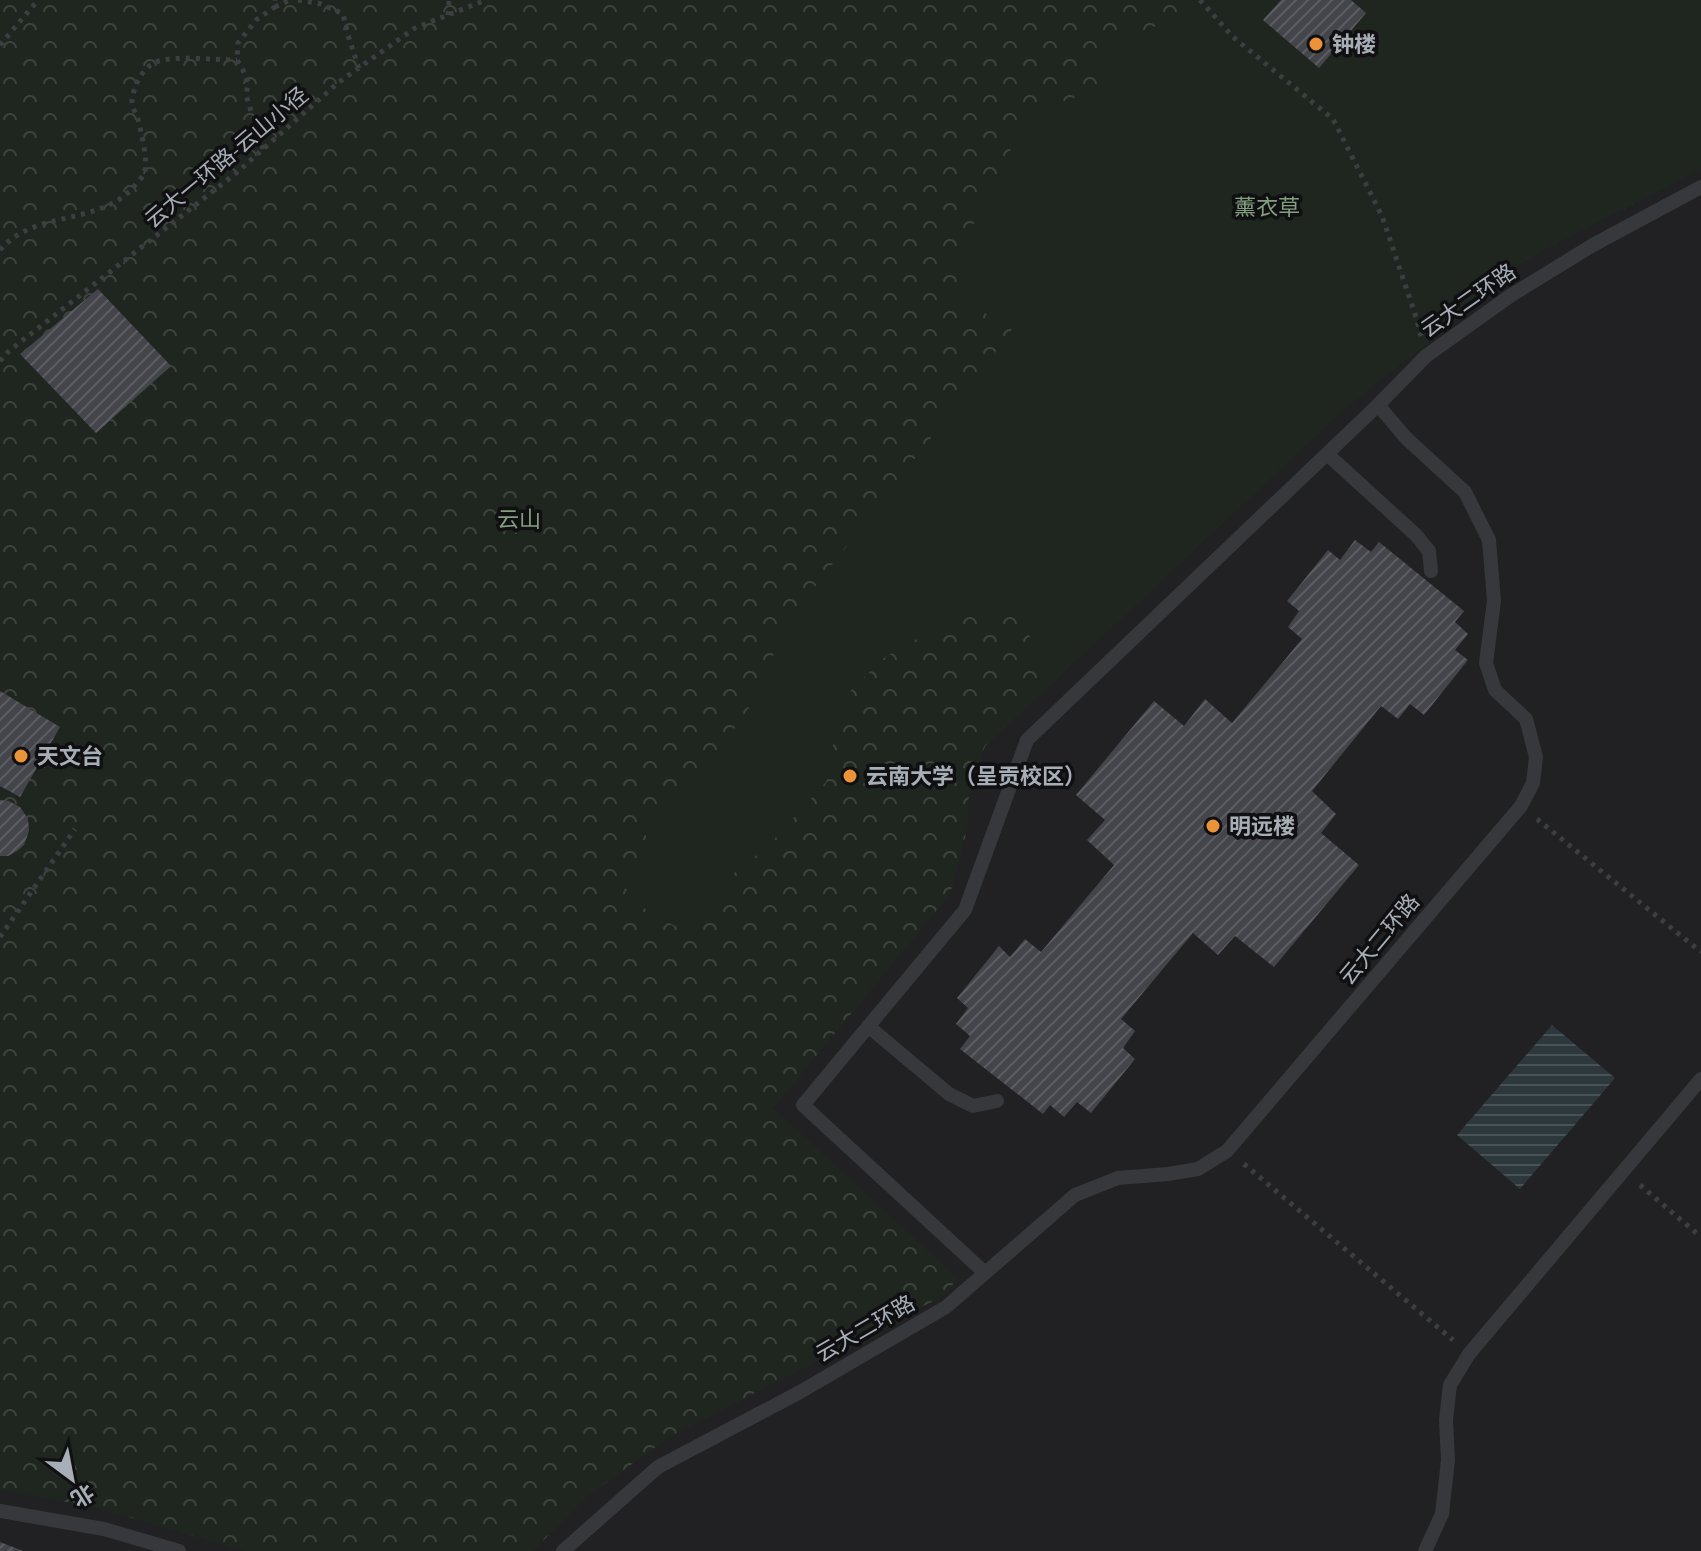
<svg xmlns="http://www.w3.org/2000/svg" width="1701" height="1551" font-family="'Source Sans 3','Noto Sans SC',sans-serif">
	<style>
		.built { fill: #212123 }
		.forest { fill: url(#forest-crowns) }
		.garden { fill: #1f261f }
		.water { fill: url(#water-rules) }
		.building { fill: url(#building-hatch) }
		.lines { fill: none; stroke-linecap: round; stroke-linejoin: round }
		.path { stroke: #3c3f42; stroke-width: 5; stroke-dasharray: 4 6; stroke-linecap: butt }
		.service { stroke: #36383b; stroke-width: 14 }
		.poi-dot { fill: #ea9339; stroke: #101012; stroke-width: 3 }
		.labels { text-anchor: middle; stroke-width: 7; stroke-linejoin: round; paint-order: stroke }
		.poi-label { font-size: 22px; font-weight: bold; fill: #a7aeb6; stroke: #101012; text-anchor: start }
		.street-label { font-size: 22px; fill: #a7aeb6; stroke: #101012 }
		.park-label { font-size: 22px; fill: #82a07f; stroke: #101012 }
	</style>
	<defs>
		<pattern id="forest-crowns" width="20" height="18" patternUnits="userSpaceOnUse" patternTransform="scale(2)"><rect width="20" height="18" fill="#1f261f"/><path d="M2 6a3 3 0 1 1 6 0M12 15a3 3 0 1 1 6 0" fill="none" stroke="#3d433d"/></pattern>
		<pattern id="water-rules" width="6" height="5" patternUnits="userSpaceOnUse" patternTransform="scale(2)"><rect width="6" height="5" fill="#2d383c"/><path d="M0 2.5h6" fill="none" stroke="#495256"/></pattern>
		<pattern id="building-hatch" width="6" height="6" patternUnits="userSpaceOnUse" patternTransform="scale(2)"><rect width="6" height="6" fill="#44454a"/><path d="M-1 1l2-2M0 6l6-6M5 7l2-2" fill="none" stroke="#5c5d62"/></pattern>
	</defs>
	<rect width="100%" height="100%" fill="#151517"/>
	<!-- built -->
	<path class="built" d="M0 0H1701V1551H0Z"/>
	<!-- forest -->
	<path class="forest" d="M0 0H1701V169L1525 260 1431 341 1348 406 985 746 969 794 967 830 950 894 773 1108 957 1278 947 1294 671 1436 586 1497 533 1551H245L98 1508 0 1490Z"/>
	<!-- garden -->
	<path class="garden" d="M1202 0H1701V169L1525 260 1431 341 1348 406 1053 683 1037 679 1040 649 1007 608 953 618 884 658 851 690 834 740 826 782 767 847 734 873 709 903 698 936 651 915 620 882 653 853 639 819 686 790 725 741 757 697 785 625 973 384 1012 329 963 300 956 259 1029 113 1097 90 1103 47 1191 12Z"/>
	<!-- water -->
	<path class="water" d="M1552 1025 1615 1078 1520 1189 1457 1135Z"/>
	<!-- building -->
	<path class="building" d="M1281 0H1351L1366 13 1319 68 1263 20Z
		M98 289 171 366 96 433 20 354Z
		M1355 540 1371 552 1379 542 1464 611 1455 622 1468 634 1455 650 1468 660 1424 715 1410 704 1398 719 1381 706 1312 791 1336 814 1321 833 1359 865 1274 967 1235 936 1218 955 1193 933 1121 1019 1135 1031 1123 1048 1135 1059 1091 1113 1077 1102 1064 1117 1050 1105 1043 1114 960 1049 970 1036 956 1024 968 1008 957 998 999 946 1010 957 1025 939 1041 952 1114 865 1087 840 1105 820 1076 795 1154 701 1184 726 1205 699 1232 723 1302 639 1288 627 1299 611 1287 601 1328 550 1340 560Z
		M0 691 60 727 20 797 0 786Z
		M0 800 9 801 20 807 28 819 29 831 24 845 17 851 8 856H0Z
		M0 1542 23 1551H0Z"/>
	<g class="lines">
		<!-- path -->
		<path class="path" d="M298 0 321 4 343 14 348 35 359 69
			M1200 0 1233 37 1333 119 1382 216 1416 317 1421 336
			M275 7 290 0
			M448 15 449 0
			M0 45 38 0
			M263 149 246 95 248 83 245 74 237 60 238 43 256 20 275 7V0
			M0 250C34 210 95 226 132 189 135 185 142 178 144 174 149 162 141 132 138 119 136 114 132 107 132 102 133 86 142 68 156 62 173 55 217 60 237 60
			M0 361 9 351 235 174 339 82 415 28 486 0
			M1537 819 1701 952
			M0 937 75 829
			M1244 1164 1453 1340
			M1640 1185 1701 1237"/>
		<!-- service -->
		<path class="service" d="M1327 454 1416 535 1429 551 1431 571
			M868 1026 949 1094 973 1106 997 1101
			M985 1273 803 1105 965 910 1027 740 1378 405
			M0 1511 104 1529 179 1551
			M563 1551 658 1467 800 1392 946 1307 1075 1195 1118 1178 1168 1174 1198 1169 1227 1151 1521 806 1533 783 1536 757 1526 719 1495 690 1486 663 1494 601 1489 540 1465 492 1407 439 1378 405 1426 356 1510 296 1593 245 1701 187
			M1425 1551 1442 1514 1448 1460 1446 1420 1450 1385 1469 1354 1701 1079"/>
	</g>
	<!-- markers -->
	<g class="poi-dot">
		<circle cx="1316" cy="44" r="8"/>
		<circle cx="21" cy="756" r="8"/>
		<circle cx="850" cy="776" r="8"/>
		<circle cx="1213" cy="826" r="8"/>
	</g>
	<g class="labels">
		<!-- poi labels -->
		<g class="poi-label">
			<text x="1332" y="52">钟楼</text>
			<text x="37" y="764">天文台</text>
			<text x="866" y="784">云南大学（呈贡校区）</text>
			<text x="1229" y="834">明远楼</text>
		</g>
		<!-- street labels -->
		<g class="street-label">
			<text transform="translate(226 157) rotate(-40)" y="8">云大一环路-云山小径</text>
			<text transform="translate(1468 300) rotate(-35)" y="8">云大二环路</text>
			<text transform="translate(1379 939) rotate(-50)" y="8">云大二环路</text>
			<text transform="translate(865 1328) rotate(-30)" y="8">云大二环路</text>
		</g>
		<!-- park labels -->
		<g class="park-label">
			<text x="1267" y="215">薰衣草</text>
			<text x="519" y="527">云山</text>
		</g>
	</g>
	<!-- north arrow -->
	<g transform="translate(72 1479) rotate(148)" stroke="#101012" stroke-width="6" paint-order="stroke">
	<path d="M0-6L14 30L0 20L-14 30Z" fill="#a7aeb6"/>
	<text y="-12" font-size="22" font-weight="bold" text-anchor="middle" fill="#a7aeb6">北</text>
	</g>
</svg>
